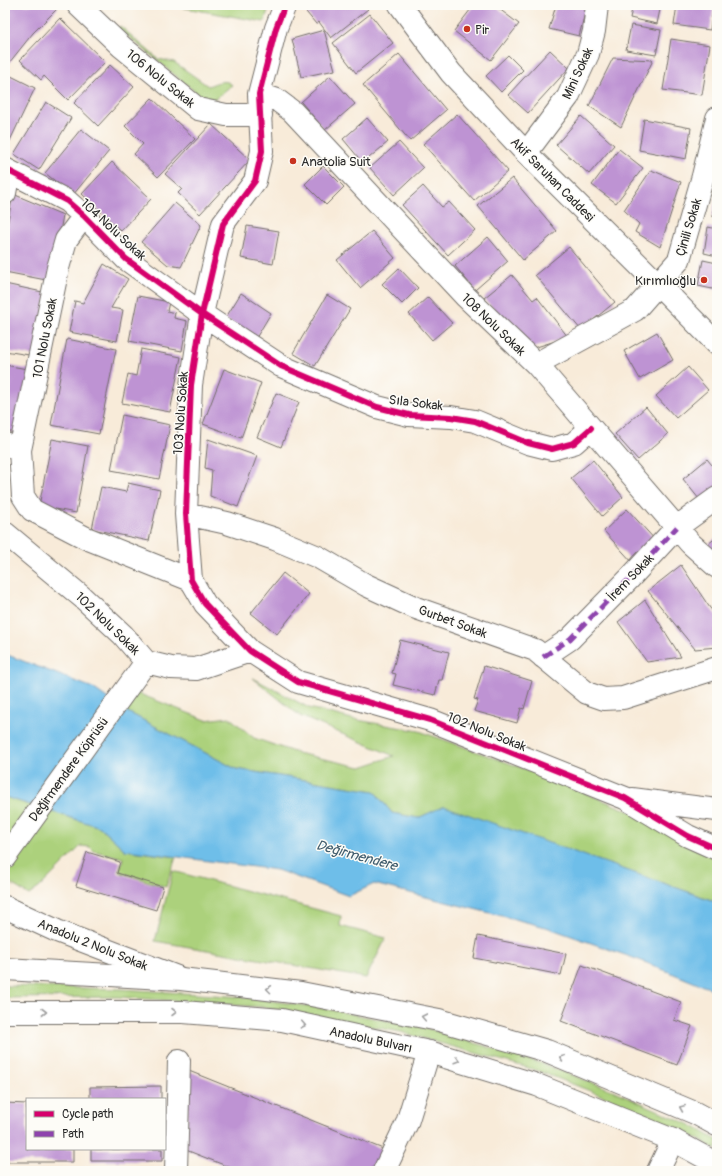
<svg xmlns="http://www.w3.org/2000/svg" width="722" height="1176" font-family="Pangolin,sans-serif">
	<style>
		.green { fill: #acd17b; stroke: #6c7e53 }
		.water { fill: #6ebee9; stroke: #4c748a }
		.building { fill: #be93d3 }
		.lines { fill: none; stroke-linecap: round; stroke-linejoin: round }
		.minor-casing { stroke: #736e68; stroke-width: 24 }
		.highway-casing { stroke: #736e68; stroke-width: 24 }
		.minor { stroke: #fff; stroke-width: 22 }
		.highway { stroke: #fff; stroke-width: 22 }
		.quiet { stroke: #8e44ad; stroke-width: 5; stroke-dasharray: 10 5; stroke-linecap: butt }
		.cycleway-casing { stroke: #fdfcf7; stroke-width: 8 }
		.cycleway { stroke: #d6006c; stroke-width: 6 }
		.oneway { stroke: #a0a0a0 }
		.poi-dot { fill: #c8321e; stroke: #fdfcf7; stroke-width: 1.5 }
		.labels { text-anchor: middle; stroke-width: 3; stroke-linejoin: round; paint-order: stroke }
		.poi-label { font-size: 13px; fill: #2b2b2b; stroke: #fdfcf7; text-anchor: start }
		.street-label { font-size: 13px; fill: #2b2b2b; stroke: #fdfcf7 }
		.water-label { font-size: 14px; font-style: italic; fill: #425e6e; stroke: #fdfcf7 }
	</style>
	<rect width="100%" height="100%" fill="#fdfcf7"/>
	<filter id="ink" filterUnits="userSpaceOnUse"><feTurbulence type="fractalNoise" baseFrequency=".025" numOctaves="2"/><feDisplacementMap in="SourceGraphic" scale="8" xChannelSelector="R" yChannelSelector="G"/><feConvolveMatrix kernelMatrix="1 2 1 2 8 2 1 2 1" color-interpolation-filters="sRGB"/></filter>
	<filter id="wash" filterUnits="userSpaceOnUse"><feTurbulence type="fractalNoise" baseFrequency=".012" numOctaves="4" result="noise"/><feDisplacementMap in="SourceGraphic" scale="16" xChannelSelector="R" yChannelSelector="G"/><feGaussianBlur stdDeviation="0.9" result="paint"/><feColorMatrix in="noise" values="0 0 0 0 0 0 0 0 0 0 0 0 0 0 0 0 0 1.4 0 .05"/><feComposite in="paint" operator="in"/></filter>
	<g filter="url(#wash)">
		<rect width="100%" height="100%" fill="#f8ebd9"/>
		<!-- green -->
		<path class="green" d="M168 5H270L264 22Z
			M120 26 158 59 174 62 208 86C216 83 226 78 232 85L215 99H204L118 28Z
			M253 678 309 708 352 719 419 731 528 770 634 813 717 851V902L444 807 418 818 392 813 374 791 236 769 124 710 137 693 206 720 229 717 254 738 297 753 361 767 394 756 300 716Z
			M5 797 33 806 5 842Z
			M51 811 100 827 125 850 176 857 166 887 119 872 123 858 94 851 90 847 81 846 40 887 29 895 5 880V875Z
			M173 871 341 916 340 926 386 938 366 978 155 941Z
			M5 986 121 989 243 997 309 1006 426 1028 540 1063 612 1090 691 1125 717 1140V1150L682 1130 608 1098 539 1071 401 1032 261 1007 119 997 5 998Z"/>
		<!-- water -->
		<path class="water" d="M5 654 93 688 124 710 236 769 374 791 392 813 418 818 444 806 717 902V990L703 986 642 961 546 927 374 884 349 896 277 870 125 850 100 827 5 797Z"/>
		<g id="blocks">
			<!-- building -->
			<path class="building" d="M5 5H54L58 8 33 33 9 63 5 61Z
				M304 5H364L368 9 331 38 319 22 316 24 302 7Z
				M474 5H494L519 24 491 60 454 31Z
				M556 5H587L579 36 549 29Z
				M633 5H661L657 24 630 18Z
				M677 5H714L710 30 674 25Z
				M370 14 393 43 356 73 333 43Z
				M60 18 105 62 68 100 44 76 41 80 20 60Z
				M631 25 661 30 656 55 626 50Z
				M324 30 335 70 301 77 292 39Z
				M671 39 710 45 702 95 663 90Z
				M550 50 569 68 528 113 508 95Z
				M399 54 446 110 410 141 363 85Z
				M508 55 523 70 501 92 486 76Z
				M613 58 653 60 621 127 589 106Z
				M110 65 134 87 98 126 74 103Z
				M5 73 35 88 5 151Z
				M330 76 355 104 325 130 301 102Z
				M152 98 195 139 158 177 134 154 143 144 125 126Z
				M46 102 71 118 39 170 14 154Z
				M457 114 508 171 474 201 423 144Z
				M581 116 614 145 589 174 556 145Z
				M367 118 388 142 363 163 343 139Z
				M644 119 691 128 686 159 639 150Z
				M211 124 250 160 200 214 178 193 182 189 165 174Z
				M81 129 109 151 73 195 45 173Z
				M399 142 423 168 394 195 370 168Z
				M619 149 643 168 616 203 592 185Z
				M112 162 151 199 121 231 82 194Z
				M323 166 344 187 326 205 305 184Z
				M651 170 681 182 660 247 635 232 639 224 624 210Z
				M512 178 557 231 523 260 478 206Z
				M423 186 442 207 449 202 475 230 448 255 402 205Z
				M13 194 63 215 51 281 5 272V236Z
				M716 198H717V217L712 216Z
				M175 203 201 225 181 267 168 265 141 242Z
				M247 226 279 231 273 264 241 258Z
				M708 227 717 229V256L704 253Z
				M372 231 395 258 360 288 337 260Z
				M488 237 508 261 475 290 455 266Z
				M569 247 615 302 581 330 535 275Z
				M703 260 717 263V290L698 286Z
				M104 264 128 279 111 308 123 310 117 341 69 332 75 301 83 303Z
				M399 268 418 288 402 304 382 284Z
				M512 275 533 300 537 297 568 337 527 350 484 298Z
				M5 284 47 293 35 356 5 351Z
				M241 293 271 313 256 338 225 319Z
				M327 295 350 309 315 366 293 353Z
				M138 296 169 302 167 311 175 313 174 318 187 321 182 351 129 341Z
				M428 297 452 323 432 340 409 314Z
				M657 332 673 360 640 379 624 351Z
				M67 339 116 349 99 434 51 425Z
				M141 349 181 357 170 412 122 403 128 374 136 376Z
				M5 365 33 370 21 434 5 431Z
				M688 367 708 390 676 418 656 396Z
				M224 369 261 383 241 438 203 424Z
				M276 393 299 402 281 447 257 437Z
				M646 407 668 434 638 460 615 434Z
				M122 415 170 425 159 479 111 470Z
				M52 439 88 446 76 513 39 506Z
				M208 439 257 456 238 507 210 496 212 470 205 468Z
				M707 459 717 471V493L703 504 683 479Z
				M593 460 623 497 602 516 571 478Z
				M128 483 160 490 149 541 92 529 101 487 126 492Z
				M627 509 657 542 633 563 604 531Z
				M717 537V555L708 544Z
				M681 565 710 608 717 616V647L695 649 648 591Z
				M283 573 309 594 277 634 251 613Z
				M645 600 681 657 647 662 618 622Z
				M400 640 449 652 442 680H439L435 695 393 685 396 674 392 673Z
				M484 666 532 681 524 709 521 708 517 723 474 711 478 700 474 699Z
				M87 852 120 862 117 873 163 887 156 910 76 886Z
				M478 936 566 954 561 975 474 958Z
				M582 965 681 1002 674 1020 692 1026 677 1065 561 1021Z
				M189 1071 388 1151 380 1171H239L186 1150Z
				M161 1086V1099H90V1087Z
				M5 1103 27 1104V1149H73V1162H5Z
				M91 1149H162V1161H91Z"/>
		</g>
	</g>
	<g filter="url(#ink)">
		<use href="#blocks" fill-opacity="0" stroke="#736e68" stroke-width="1"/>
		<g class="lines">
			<!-- minor casing -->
			<g class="minor-casing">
				<path id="minor" d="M78 5 122 47 198 109 226 115H261
					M285 5 276 28 259 94 262 151 255 181 223 224 202 314 191 385 186 514 191 580 205 604 250 651 298 682 430 720 625 798 688 836 717 849
					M400 5 451 73 526 153 658 284 717 344
					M259 94 277 100 293 112 465 296 536 364 690 543 717 567
					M526 153 568 97 588 54 594 31 597 5
					M5 169 67 201 84 216 126 259 202 314 281 366 377 407 409 415 451 417 475 421 528 443 552 449 574 443 591 428
					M5 193 9 172
					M536 364 635 310 679 260 703 176 717 118
					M5 444 20 450 58 268 66 240 84 216
					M20 450 23 496 32 510 86 538 191 580
					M186 514 227 523 275 539 318 557 366 585 416 608 535 650 587 693 604 699 623 698 717 668
					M5 533 82 597 123 635 146 662 171 668 196 669 250 651
					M543 657 570 639 629 579 677 527 717 498
					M632 799 717 810
					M5 857 146 662
					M5 907 57 931 177 977
					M176 1171 179 1061
					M384 1171 407 1123 429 1052
					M658 1171 673 1140"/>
			</g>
			<!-- highway casing -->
			<g class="highway-casing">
				<path id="highway" d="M5 969 181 979 301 993 439 1020 547 1051 695 1113 717 1125
					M5 1012H183L282 1020 429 1052 537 1085 673 1140 717 1164"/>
			</g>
			<!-- minor -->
			<use href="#minor" class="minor"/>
			<!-- highway -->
			<use href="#highway" class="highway"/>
			<!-- quiet -->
			<path class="quiet" d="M543 657 570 639 629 579 677 527"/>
			<!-- cycleway casing -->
			<g class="cycleway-casing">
				<path id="cycleway" d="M285 5 276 28 259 94 262 151 255 181 223 224 202 314 191 385 186 514 191 580 205 604 250 651 298 682 430 720 625 798 688 836 717 849
					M5 169 67 201 84 216 126 259 202 314 281 366 377 407 409 415 451 417 475 421 528 443 552 449 574 443 591 428"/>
			</g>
			<!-- cycleway -->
			<use href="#cycleway" class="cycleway"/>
		</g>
		<!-- one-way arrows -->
		<defs><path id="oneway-chevron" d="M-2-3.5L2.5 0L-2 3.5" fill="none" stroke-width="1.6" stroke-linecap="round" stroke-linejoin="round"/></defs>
		<g class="oneway">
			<use href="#oneway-chevron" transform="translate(269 989) rotate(-173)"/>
			<use href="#oneway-chevron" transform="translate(44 1012)"/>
			<use href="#oneway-chevron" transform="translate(174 1012)"/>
			<use href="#oneway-chevron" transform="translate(424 1017) rotate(-169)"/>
			<use href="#oneway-chevron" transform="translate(303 1025) rotate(12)"/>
			<use href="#oneway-chevron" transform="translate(562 1058) rotate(-157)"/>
			<use href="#oneway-chevron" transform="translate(457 1060) rotate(17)"/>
			<use href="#oneway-chevron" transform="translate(682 1108) rotate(-157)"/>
		</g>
	</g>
	<!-- markers -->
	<g class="poi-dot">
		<circle cx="467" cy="29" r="4"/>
		<circle cx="293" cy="161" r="4"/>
		<circle cx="704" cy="280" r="4"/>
	</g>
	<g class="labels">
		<!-- poi labels -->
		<g class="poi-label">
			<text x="475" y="34">Pir</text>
			<text x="301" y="166">Anatolia Suit</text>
			<text x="696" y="285" text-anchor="end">Kırımlıoğlu</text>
		</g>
		<!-- street labels -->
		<g class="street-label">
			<text transform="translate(577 73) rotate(-65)" y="5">Mini Sokak</text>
			<text transform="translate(161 78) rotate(39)" y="5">106 Nolu Sokak</text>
			<text transform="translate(553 179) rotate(45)" y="5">Akif Saruhan Caddesi</text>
			<text transform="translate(688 227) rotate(-73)" y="5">Çinili Sokak</text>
			<text transform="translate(114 229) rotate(43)" y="5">104 Nolu Sokak</text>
			<text transform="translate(494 324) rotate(44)" y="5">108 Nolu Sokak</text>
			<text transform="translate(44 338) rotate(-79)" y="5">101 Nolu Sokak</text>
			<text transform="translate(416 402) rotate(7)" y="5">Sıla Sokak</text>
			<text transform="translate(180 413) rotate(-86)" y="5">103 Nolu Sokak</text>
			<text transform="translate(630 577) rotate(-46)" y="5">İrem Sokak</text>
			<text transform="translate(453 621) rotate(20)" y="5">Gurbet Sokak</text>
			<text transform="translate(108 623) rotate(44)" y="5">102 Nolu Sokak</text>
			<text transform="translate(487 731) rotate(22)" y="5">102 Nolu Sokak</text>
			<text transform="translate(68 769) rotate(-54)" y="5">Değirmendere Köprüsü</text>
			<text transform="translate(93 944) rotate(22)" y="5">Anadolu 2 Nolu Sokak</text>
			<text transform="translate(371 1039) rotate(12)" y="5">Anadolu Bulvarı</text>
		</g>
		<!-- water labels -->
		<g class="water-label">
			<text transform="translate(357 855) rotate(15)" y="5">Değirmendere</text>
		</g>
	</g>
	<!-- margin -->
	<rect width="722" height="1176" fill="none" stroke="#fdfcf7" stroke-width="20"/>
	<!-- legend -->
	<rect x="26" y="1098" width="140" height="52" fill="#fdfcf7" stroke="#a9a8a5"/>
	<rect x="34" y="1111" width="20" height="6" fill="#d6006c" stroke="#a9a8a5"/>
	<text x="62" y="1118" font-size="12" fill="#2b2b2b">Cycle path</text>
	<rect x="34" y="1131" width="20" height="6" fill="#8e44ad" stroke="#a9a8a5"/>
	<text x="62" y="1138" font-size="12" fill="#2b2b2b">Path</text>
</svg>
